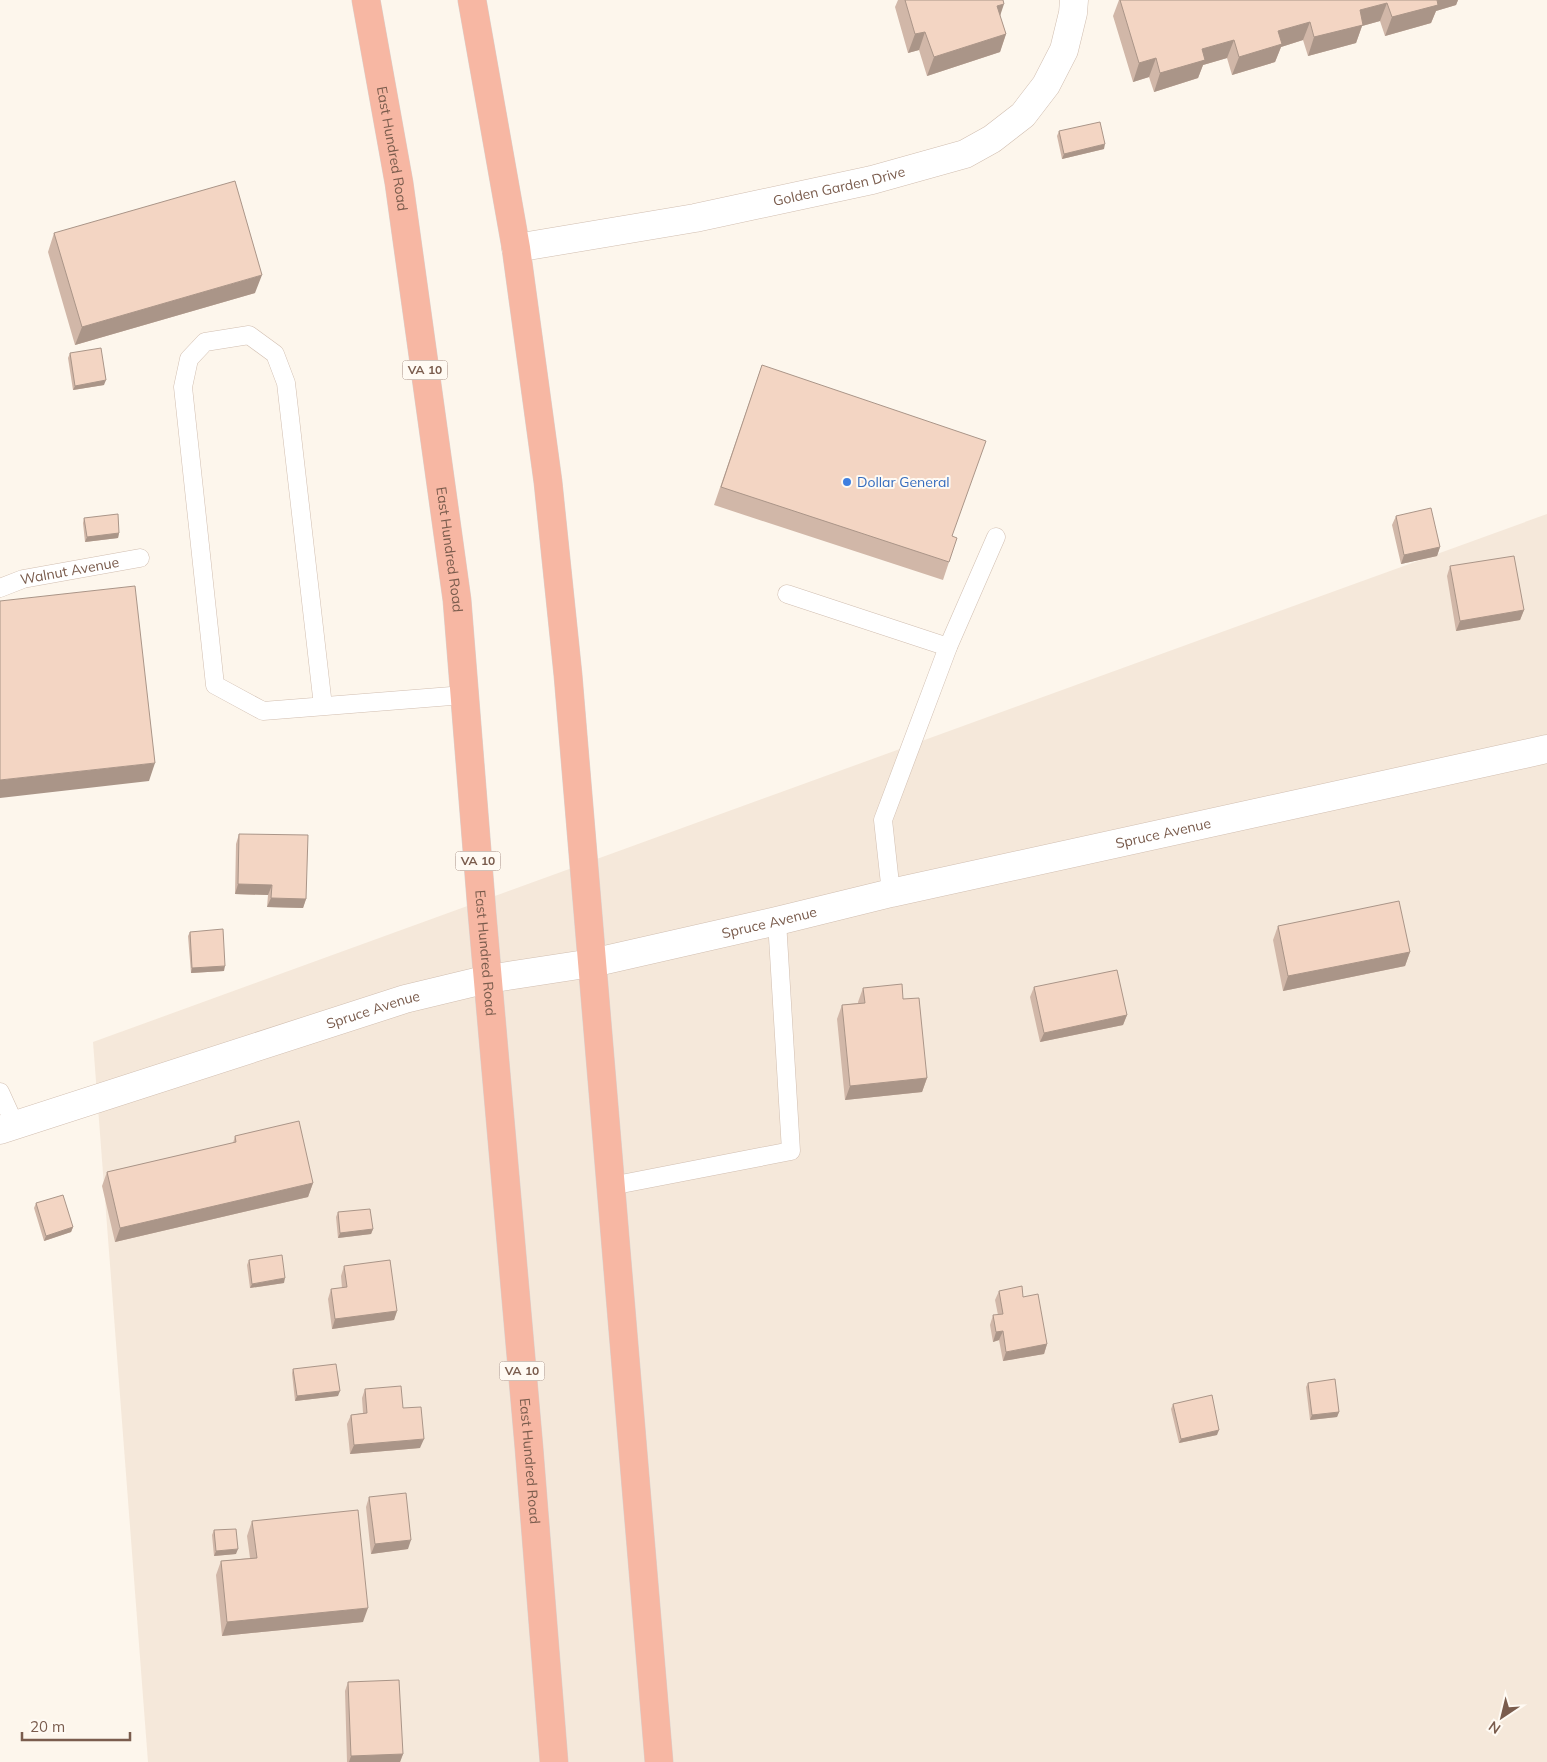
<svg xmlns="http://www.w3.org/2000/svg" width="1547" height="1762" font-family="Mulish,sans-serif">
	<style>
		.residential { fill: #f5e8da }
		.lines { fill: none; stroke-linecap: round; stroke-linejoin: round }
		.lane-casing { stroke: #d1beb0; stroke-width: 19 }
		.street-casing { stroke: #d1beb0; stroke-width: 29 }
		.highway-casing { stroke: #dad1cd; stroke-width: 29 }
		.lane { stroke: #fff; stroke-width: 18 }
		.street { stroke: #fff; stroke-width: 28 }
		.highway { stroke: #f7b7a3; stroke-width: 28 }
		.wall { fill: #d1b7a8 }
		.shaded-wall { fill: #aa9588 }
		.building { fill: #f3d5c3; stroke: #aa9588 }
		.shop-dot { fill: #3f7fe0; stroke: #fffaf3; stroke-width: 2 }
		.labels { text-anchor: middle; stroke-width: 4; stroke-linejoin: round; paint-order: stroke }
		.shield { fill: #fffaf3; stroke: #a28b7f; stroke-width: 1 }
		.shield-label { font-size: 12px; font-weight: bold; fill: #7a5c4d }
		.street-label { font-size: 14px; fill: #7a5c4d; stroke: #fffaf3 }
		.shop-label { font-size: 14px; fill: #366cbe; stroke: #fffaf3; text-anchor: start }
	</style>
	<rect width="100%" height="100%" fill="#fdf6ec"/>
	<!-- residential -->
	<path class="residential" d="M1547 514V1762H148L93 1042Z"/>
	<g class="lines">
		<!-- lane casing -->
		<g class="lane-casing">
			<g id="lane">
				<path id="s1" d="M0 588 23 579 140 558"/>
				<path d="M787 594 948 647"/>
				<path d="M323 706 286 383 275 354 249 335 205 342 189 359 183 387 215 685 263 711 464 695"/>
				<path d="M891 893 883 820 948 647 996 537"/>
				<path d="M0 1092 15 1125"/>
				<path d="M611 1186 791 1151 777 921"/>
			</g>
		</g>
		<!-- street casing -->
		<g class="street-casing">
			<g id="street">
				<path id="s2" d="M516 248 695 218 872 180 965 154 992 139 1023 115 1046 85 1064 50 1073 13 1074 0"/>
				<path id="s3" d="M0 1130 405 999 488 979 592 963 777 921 891 893 1547 749"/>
			</g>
		</g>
		<!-- highway casing -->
		<g class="highway-casing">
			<g id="highway">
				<path id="s4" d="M366 0 399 183 457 600 482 913 529 1448 554 1762"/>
				<path d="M472 0 516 248 548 482 568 675 659 1762"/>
			</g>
		</g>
		<!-- lane -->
		<use href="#lane" class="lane"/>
		<!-- street -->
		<use href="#street" class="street"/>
		<!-- highway -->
		<use href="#highway" class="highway"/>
	</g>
	<!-- wall -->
	<path class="wall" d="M898 0H1003L1000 16 1006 34 1000 52 927 76 919 50 908 53 895 7Z
		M1119 0H1458L1456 5 1436 11 1431 23 1385 36 1380 21 1362 26 1356 43 1308 56 1303 40 1281 47 1275 62 1232 75 1227 58 1203 65 1198 78 1154 92 1149 77 1133 82 1113 16Z
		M1059 131 1104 149 1062 159 1057 136Z
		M54 233 255 293 75 345 48 252Z
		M70 353 104 385 73 390 68 358Z
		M762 365 949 562 943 580 714 505Z
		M1396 516 1440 547 1437 556 1401 564 1392 525Z
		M84 518 119 533 118 538 85 542 83 523Z
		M1450 566 1524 610 1520 620 1456 631 1447 576Z
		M239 834 306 899 303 908 267 907 268 895 235 894 236 844Z
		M1278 926 1410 952 1405 966 1283 991 1273 940Z
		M190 932 224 971 191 973 188 936Z
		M1034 987 1127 1015 1123 1025 1040 1042 1030 997Z
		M863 988 903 999 927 1078 922 1092 845 1100 837 1019 842 1005 858 1003V1002Z
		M235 1136 313 1183 308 1197 115 1242 102 1186 107 1172 233 1143Z
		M36 1203 73 1227 71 1232 44 1241 34 1208Z
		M338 1212 373 1229 371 1234 338 1238 336 1217Z
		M249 1260 284 1283 250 1288 247 1265Z
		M344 1266 397 1311 394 1320 332 1329 328 1299 331 1289 342 1288 341 1276Z
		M999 1291 1023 1297 1047 1344 1044 1354 1003 1361 999 1340 993 1342 990 1325 993 1315H998L995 1300Z
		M293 1369 338 1396 295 1401 292 1373Z
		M1308 1383 1339 1412 1337 1417 1310 1420 1306 1387Z
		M365 1389 403 1408 420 1448 350 1454 347 1424 351 1415 363 1413 362 1398Z
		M1173 1404 1217 1435 1179 1443 1171 1409Z
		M369 1497 408 1549 371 1554 366 1507Z
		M252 1521 363 1622 222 1636 216 1575 221 1561 250 1558 247 1536Z
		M214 1530 236 1554 214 1556 212 1535Z
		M348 1682 403 1754 400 1762H347L345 1691Z"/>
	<!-- shaded-wall -->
	<path class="shaded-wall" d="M1434 0H1458L1456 5 1436 11 1431 23 1385 36 1392 17Z
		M1387 3 1380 21 1362 26 1356 43 1308 56 1314 37 1360 10Z
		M1004 4 998 22 997 6Z
		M1310 22 1303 40 1281 47 1275 62 1232 75 1239 57 1278 31Z
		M925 32 919 50 908 53 915 34Z
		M1006 34 1000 52 927 76 934 57Z
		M1234 40 1227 58 1203 65 1198 78 1154 92 1160 73 1202 49Z
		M1156 58 1149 77 1133 82 1139 63Z
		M1105 144 1104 149 1062 159 1064 154Z
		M262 275 255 293 75 345 82 327Z
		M106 380 104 385 73 390 75 386Z
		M119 533 118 538 85 542 87 537Z
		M1440 547 1437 556 1401 564 1404 555Z
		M1524 610 1520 620 1456 631 1460 621Z
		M155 763 149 781 0 798V780Z
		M238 884 272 885 268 895 235 894Z
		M271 898 306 899 303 908 267 907Z
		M1410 952 1405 966 1283 991 1288 976Z
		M225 966 224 971 191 973 192 968Z
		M1127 1015 1123 1025 1040 1042 1044 1033Z
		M927 1078 922 1092 845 1100 850 1086Z
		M313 1183 308 1197 115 1242 120 1228Z
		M73 1227 71 1232 44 1241 46 1236Z
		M373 1229 371 1234 338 1238 340 1233Z
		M285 1278 284 1283 250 1288 252 1284Z
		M397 1311 394 1320 332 1329 335 1319Z
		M1003 1331 999 1340 993 1342 996 1332Z
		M1047 1344 1044 1354 1003 1361 1006 1352Z
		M340 1391 338 1396 295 1401 297 1396Z
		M1339 1412 1337 1417 1310 1420 1312 1415Z
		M1219 1430 1217 1435 1179 1443 1181 1439Z
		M424 1439 420 1448 350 1454 354 1445Z
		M411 1540 408 1549 371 1554 375 1544Z
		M238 1549 236 1554 214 1556 216 1551Z
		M368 1608 363 1622 222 1636 227 1622Z
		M403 1754 400 1762H349L351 1756Z"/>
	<!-- building -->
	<path class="building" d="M905 0H1003L1004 4 997 6 1006 34 934 57 925 32 915 34Z
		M1120 0H1437L1438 5 1392 17 1387 3 1360 10 1363 25 1314 37 1310 22 1278 31 1282 44 1239 57 1234 40 1202 49 1205 60 1160 73 1156 58 1139 63Z
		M1100 122 1105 144 1064 154 1059 131Z
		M235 181 262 275 82 327 54 233Z
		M101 348 106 380 75 386 70 353Z
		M762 365 986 441 952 536 957 538 949 562 721 487Z
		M1431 508 1440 547 1404 555 1396 516Z
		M118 514 119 533 87 537 84 518Z
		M1514 556 1524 610 1460 621 1450 566Z
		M135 586 155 763 0 780V601Z
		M239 834 308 835 306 899 271 898 272 885 238 884Z
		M1399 901 1410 952 1288 976 1278 926Z
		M223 929 225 966 192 968 190 932Z
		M1117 970 1127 1015 1044 1033 1034 987Z
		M902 984 903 999 919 998 927 1078 850 1086 842 1005 865 1003 863 988Z
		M299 1121 313 1183 120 1228 107 1172 236 1142 235 1136Z
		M63 1195 73 1227 46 1236 36 1203Z
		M370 1209 373 1229 340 1233 338 1212Z
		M282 1255 285 1278 252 1284 249 1260Z
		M390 1260 397 1311 335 1319 331 1289 347 1287 344 1266Z
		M1022 1286 1023 1297 1038 1294 1047 1344 1006 1352 1003 1331 996 1332 993 1315 1003 1314 999 1291Z
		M336 1364 340 1391 297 1396 293 1369Z
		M1335 1379 1339 1412 1312 1415 1308 1383Z
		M401 1386 403 1408 421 1407 424 1439 354 1445 351 1415 367 1413 365 1389Z
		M1212 1395 1219 1430 1181 1439 1173 1404Z
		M406 1493 411 1540 375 1544 369 1497Z
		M358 1510 368 1608 227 1622 221 1561 257 1558 252 1521Z
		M236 1529 238 1549 216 1551 214 1530Z
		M399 1680 403 1754 351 1756 348 1682Z"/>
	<!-- markers -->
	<circle class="shop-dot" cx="847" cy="482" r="5"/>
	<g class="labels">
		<!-- shield labels -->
		<g class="shield">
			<rect x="402.5" y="360.5" width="45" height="19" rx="4"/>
			<rect x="455.5" y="851.5" width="45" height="19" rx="4"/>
			<rect x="499.5" y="1361.5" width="45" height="19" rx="4"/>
		</g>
		<g class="shield-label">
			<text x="425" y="374">VA 10</text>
			<text x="478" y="865">VA 10</text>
			<text x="522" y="1375">VA 10</text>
		</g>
		<!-- street labels -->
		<g class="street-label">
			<text dy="5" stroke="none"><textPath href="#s4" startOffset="151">East Hundred Road</textPath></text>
			<text dy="5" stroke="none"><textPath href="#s2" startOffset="329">Golden Garden Drive</textPath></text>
			<text dy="5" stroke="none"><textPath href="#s4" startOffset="556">East Hundred Road</textPath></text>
			<text dy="5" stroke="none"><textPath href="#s1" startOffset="72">Walnut Avenue</textPath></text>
			<text dy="5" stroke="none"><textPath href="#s3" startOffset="1202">Spruce Avenue</textPath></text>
			<text dy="5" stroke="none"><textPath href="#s3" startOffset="798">Spruce Avenue</textPath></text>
			<text dy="5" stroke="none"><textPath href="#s4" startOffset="961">East Hundred Road</textPath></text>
			<text dy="5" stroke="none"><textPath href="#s3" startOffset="392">Spruce Avenue</textPath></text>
			<text dy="5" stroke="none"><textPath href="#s4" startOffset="1471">East Hundred Road</textPath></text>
		</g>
		<!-- shop labels -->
		<g class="shop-label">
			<text x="857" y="487">Dollar General</text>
		</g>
	</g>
	<!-- north arrow -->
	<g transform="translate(1502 1717) rotate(215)" stroke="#fffaf3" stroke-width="4" paint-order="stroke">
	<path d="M0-4L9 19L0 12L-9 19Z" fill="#7a5c4d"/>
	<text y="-8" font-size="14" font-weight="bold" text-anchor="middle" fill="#7a5c4d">N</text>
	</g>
	<!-- scale -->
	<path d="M22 1732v8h108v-8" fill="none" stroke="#7a5c4d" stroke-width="2.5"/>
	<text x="30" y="1732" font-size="15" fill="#7a5c4d" stroke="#fffaf3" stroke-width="4" paint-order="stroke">20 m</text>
</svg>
